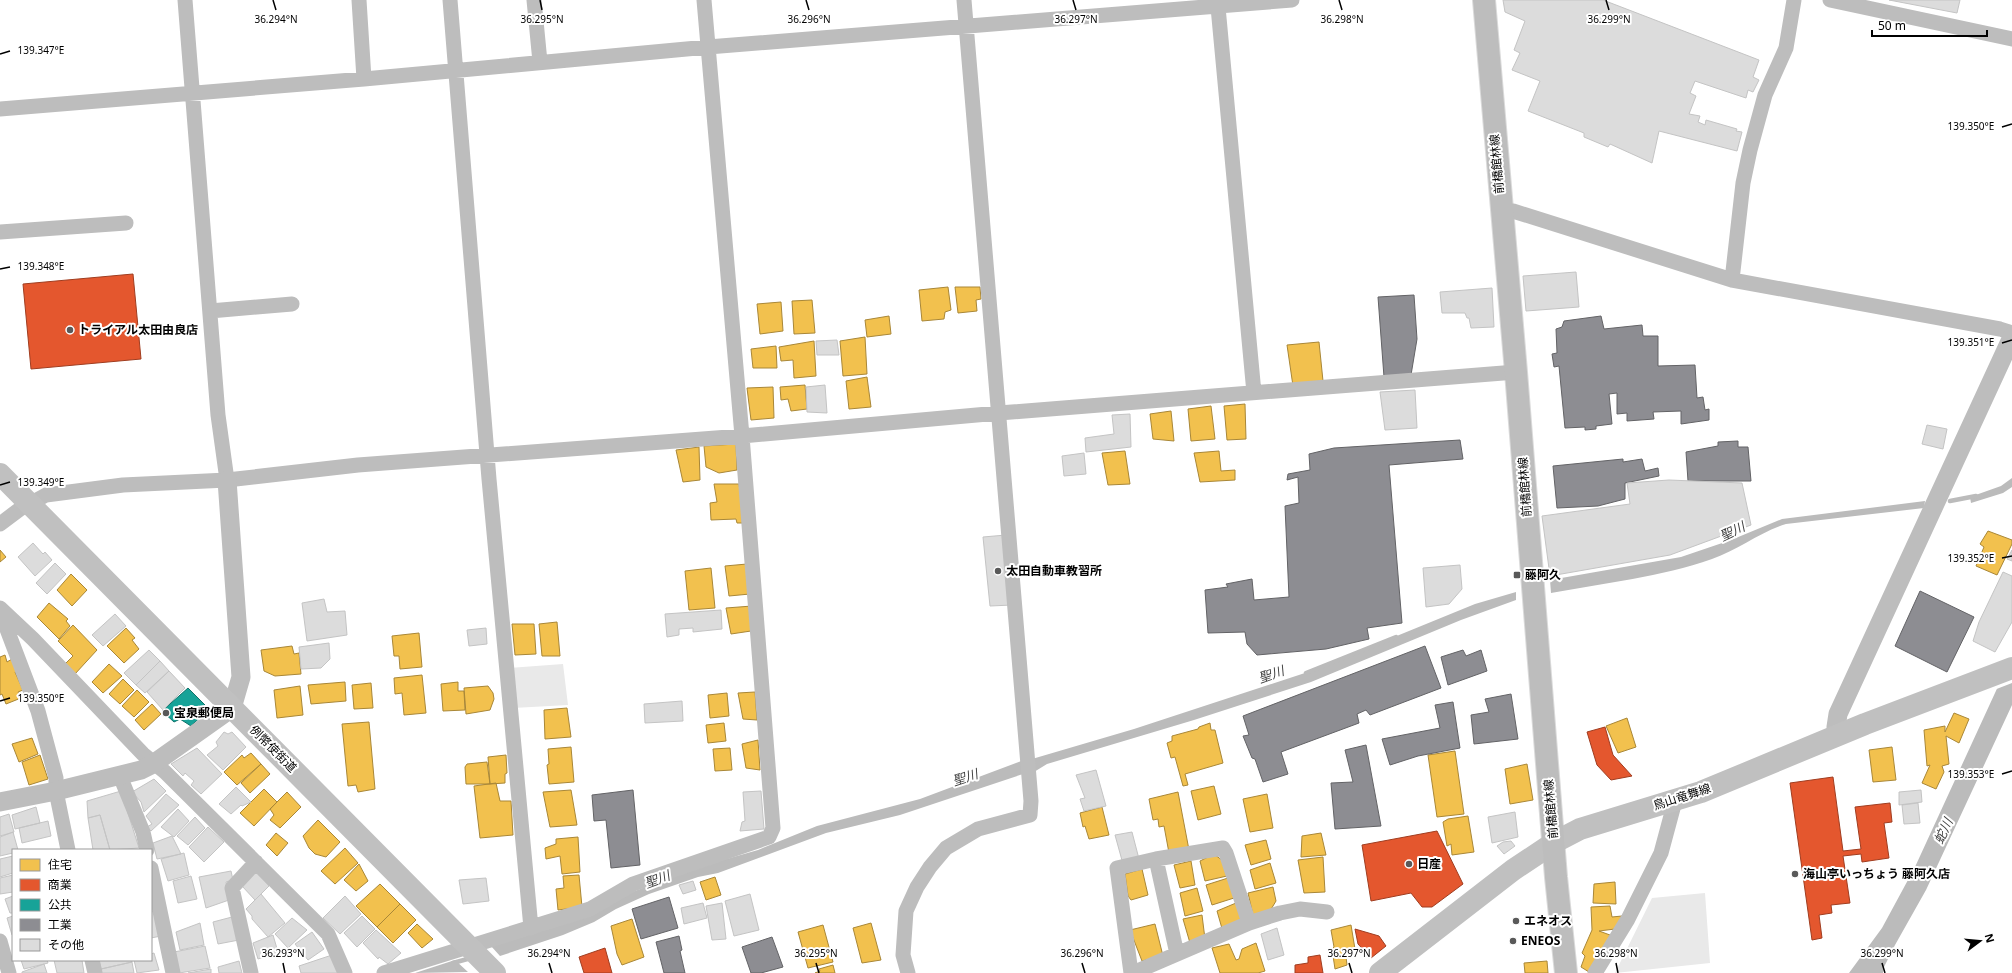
<svg xmlns="http://www.w3.org/2000/svg" width="2012" height="973" font-family="'Noto Sans','Noto Sans JP',sans-serif">
	<style>
		.green { fill: #e9e9e9 }
		.water { fill: #bbb }
		.pier { fill: #fff }
		.homes { fill: #f2c14e; stroke: #a98737 }
		.shops { fill: #e4572e; stroke: #a03d20 }
		.public { fill: #17a398; stroke: #10726a }
		.industry { fill: #8d8d92; stroke: #636366 }
		.lines { fill: none; stroke-linecap: round; stroke-linejoin: round }
		.stream { stroke: #bbb; stroke-width: 4.5 }
		.building { fill: #dcdcdc; stroke: #c4c4c4 }
		.primary-casing { stroke: #dbdbdb; stroke-width: 24 }
		.minor { stroke: #bdbdbd; stroke-width: 15 }
		.tertiary { stroke: #bdbdbd; stroke-width: 19 }
		.secondary { stroke: #c0c0c0; stroke-width: 22 }
		.primary { stroke: #bdbdbd; stroke-width: 22 }
		.ticks { fill: none; stroke: #000; stroke-width: 1.5 }
		.poi-dot { fill: #595959; stroke: #fff; stroke-width: 1.5 }
		.labels { text-anchor: middle; stroke-width: 4; stroke-linejoin: round; paint-order: stroke }
		.street-label { font-size: 12px; fill: #000; stroke: #fff }
		.poi-label { font-size: 12px; font-weight: bold; fill: #000; stroke: #fff; text-anchor: start }
		.water-label { font-size: 13px; font-style: italic; fill: #3f3f3f; stroke: #fff }
		.ticks-label { font-size: 10px; text-anchor: middle; fill: #000; stroke: #fff; stroke-width: 4; stroke-linejoin: round; paint-order: stroke }
	</style>
	<rect width="100%" height="100%" fill="#fff"/>
	<!-- green -->
	<path class="green" d="M563 664 568 705 513 708 509 668Z
		M1705 893 1710 963 1615 973 1652 898Z"/>
	<!-- water -->
	<path class="water" d="M2012 478V487L2003 493 1971 503 1970 497 2001 486Z
		M1925 501 1924 508 1786 524C1760 532 1738 550 1712 559 1661 577 1605 583 1551 593L1550 580 1681 557 1731 540 1782 519Z
		M1516 592V600L1461 620 1311 682 1194 720 1047 764 1034 772 1032 759 1134 729 1311 671 1475 604Z
		M2012 656V705L1926 890 1895 945 1884 967 1883 973H1849L1882 928 1915 867Z
		M1024 760 1026 773 900 815 826 833 718 873 698 877 649 894 616 909 594 922 563 935 500 956 491 946 695 868 758 850 817 826 920 799Z
		M455 960 468 972 415 973Z"/>
	<!-- pier -->
	<path class="pier" d="M2012 654V683L1994 690 2010 655Z"/>
	<!-- homes -->
	<path class="homes" d="M948 287 951 310 945 312 944 319 922 321 919 290Z
		M955 287H980L981 299 976 300 977 311 958 313Z
		M812 300 815 333 794 334 792 301Z
		M781 302 783 331 760 334 757 304Z
		M889 316 891 334 867 337 865 320Z
		M865 337 867 374 843 376 840 341Z
		M814 341 816 376 794 378 793 360 781 361 779 347Z
		M1319 342 1323 381 1293 386 1287 345Z
		M776 346 777 368H753L751 349Z
		M867 377 871 407 849 409 846 381Z
		M805 385 807 409 791 411 788 399 781 400 780 387Z
		M773 387 774 418 751 420 747 388Z
		M1245 404 1246 439 1227 440 1224 406Z
		M1211 406 1215 439 1191 441 1188 409Z
		M1171 411 1174 441 1153 439 1150 414Z
		M736 444 737 470 719 473 706 467 704 446Z
		M699 447 700 480 683 482 676 450Z
		M1125 451 1130 484 1108 485 1102 453Z
		M1219 451 1221 471 1235 470V480L1200 482 1194 453Z
		M714 484H739L745 523H737L736 519 711 520 710 503 717 502Z
		M1988 531 2012 540V544L1997 575 1976 566 1984 547 1980 544Z
		M0 550 6 557 0 562Z
		M747 564 750 594 729 596 725 566Z
		M711 568 715 608 689 610 685 571Z
		M71 574 87 590 72 606 57 590Z
		M49 603 68 619 66 621 70 626 59 639 37 617Z
		M752 606 751 631 731 634 726 608Z
		M557 622 560 656H542L539 624Z
		M512 624H534L536 654 515 655Z
		M73 625 97 650 75 674 65 664 73 656 58 641Z
		M126 628 135 638 132 640 139 649 124 663 107 646Z
		M419 633 422 667 400 669 399 656H394L392 636Z
		M292 646 294 654 299 653 301 674 275 676 264 671 261 650Z
		M5 655 7 662 12 659 17 671 15 672 23 690 18 692 21 698 6 704 2 694 0 695V657Z
		M109 664 122 676 103 693 92 682Z
		M422 675 426 713 404 715 402 693 395 694 394 678Z
		M123 679 134 690 120 704 109 694Z
		M345 682 346 701 311 704 308 685Z
		M458 682V691H464L465 710 443 711 441 684Z
		M371 683 373 708 354 709 352 685Z
		M300 686 303 715 277 718 274 690Z
		M488 686 493 693 494 699 490 710 466 714 464 688Z
		M137 690 149 702 134 717 122 706Z
		M755 692 757 720 743 719 738 693Z
		M727 693 729 716 710 718 708 695Z
		M152 704 161 714 144 730 135 720Z
		M567 708 571 737 545 739 544 710Z
		M1954 713 1969 719 1959 743 1946 736 1949 764 1942 766 1944 772 1936 789 1922 783 1930 765 1927 766 1924 730 1945 726V732Z
		M1627 718 1636 747 1618 753 1606 726Z
		M369 722 375 789 358 792 356 785 348 786 342 724Z
		M724 723 726 741 708 743 706 725Z
		M1210 723 1211 730H1215L1223 763 1185 774 1188 785 1183 786 1175 757 1171 758 1167 743 1172 741V736L1198 729 1199 727Z
		M32 738 38 754 19 762 12 744Z
		M758 740 760 770 746 768 742 744Z
		M571 747 574 782 549 784 547 765 549 764 548 749Z
		M1892 747 1896 780 1873 782 1869 750Z
		M730 748 732 770 715 771 713 749Z
		M1455 751 1464 814 1437 817 1428 755Z
		M251 753 261 764 237 785 224 772 242 755 244 758Z
		M40 755 48 779 29 785 22 762Z
		M506 755 507 773 505 774V783L490 784 488 757Z
		M487 762 490 784H466L465 767 467 764Z
		M261 764 270 774 250 793 241 783Z
		M1527 764 1533 800 1510 804 1505 769Z
		M496 783 500 801H511L513 835 480 838 474 786Z
		M1214 786 1221 814 1198 820 1191 791Z
		M264 789 277 802 254 826 240 813Z
		M571 790 577 825 550 827 543 792Z
		M287 792 301 807 280 828 270 820 274 815 270 809Z
		M1178 792 1189 850 1169 853 1164 826 1159 827 1158 819 1153 820 1149 799Z
		M1267 794 1273 828 1250 832 1243 799Z
		M1102 807 1109 835 1089 839 1085 826 1083 827 1080 813Z
		M1468 816 1474 852 1452 855 1451 844 1447 846 1443 822 1448 819Z
		M318 820 340 842 326 857 315 854 309 848 303 836Z
		M276 833 288 843 277 856 266 845Z
		M1321 833 1326 855 1301 857 1302 836Z
		M578 837 580 872 562 874 560 856 546 859 545 848 556 844V839Z
		M1266 840 1271 859 1251 865 1245 845Z
		M345 848 358 863 335 884 321 871Z
		M1214 854 1223 861 1227 876 1205 881 1200 861Z
		M1323 857 1325 892 1304 893 1298 860Z
		M1191 861 1195 885 1180 888 1174 865Z
		M1270 863 1276 883 1255 889 1250 870Z
		M359 864 368 881 356 891 344 880Z
		M1142 869 1148 895 1131 900 1128 896 1125 874Z
		M579 875 582 907 558 910 556 889 564 888 563 876Z
		M715 877 721 895 706 900 700 882Z
		M1228 878 1234 898 1212 905 1206 885Z
		M1615 882 1616 904 1593 903 1594 884Z
		M380 884 400 904 377 927 356 906Z
		M1273 887 1276 901 1270 911 1253 915 1248 893Z
		M1197 888 1203 911 1185 916 1180 893Z
		M1236 903 1242 922 1223 932 1217 911Z
		M400 904 416 920 393 943 377 927Z
		M1610 906 1612 917 1622 916 1615 929 1599 931 1610 935 1599 961 1589 972 1581 967 1585 956 1582 953 1592 930 1591 907Z
		M1202 915 1205 939 1190 943 1183 919Z
		M632 919 644 957 622 965 617 954 611 926Z
		M871 923 881 960 862 963 853 928Z
		M417 924 433 939 422 948 408 933Z
		M1155 924 1163 956 1142 961 1130 930Z
		M823 925 833 962 808 968 798 932Z
		M1351 925 1355 949 1350 950 1352 956 1346 957 1347 965 1335 969 1332 949 1334 947 1331 930Z
		M1256 943 1265 971 1258 973H1220L1212 948 1229 944 1236 960 1239 959 1242 949Z
		M1547 961 1548 973H1525L1524 963Z
		M833 965 835 973H815L820 971 819 969Z"/>
	<!-- shops -->
	<path class="shops" d="M133 274 141 359 31 369 23 284Z
		M1605 727 1613 755 1632 776 1611 780 1597 765 1587 732Z
		M1833 777 1843 851 1861 849 1855 807 1890 803 1892 822 1884 823 1889 858 1862 862 1861 854 1843 856 1850 903 1831 905 1832 913 1819 915 1822 938 1812 940 1790 783Z
		M1437 831 1463 884 1432 907H1422L1411 893 1371 901 1362 845Z
		M1355 929 1379 936 1386 946 1371 958 1358 944Z
		M605 948 612 973H584L579 957Z
		M1320 955 1323 973H1295V965L1308 963V957Z"/>
	<!-- public -->
	<path class="public" d="M188 688 209 709 191 726 180 719 174 722 162 711Z"/>
	<!-- industry -->
	<path class="industry" d="M1414 295 1417 339 1411 375 1384 377 1378 297Z
		M1601 316 1604 329 1642 325 1643 336H1658V366L1695 365 1697 398 1703 397 1705 410 1709 409V420L1681 424V411L1653 412 1654 419 1627 421V413L1617 414V393L1609 394 1612 424 1596 426V429L1585 430V427L1565 428 1559 366 1554 367 1552 354 1557 353 1556 329 1562 327 1564 321Z
		M1460 440 1463 459 1389 465 1402 623 1367 628 1369 639 1326 649 1257 655 1247 644 1245 632 1208 633 1205 590 1228 587 1226 584 1252 579 1254 600 1289 597 1285 506 1299 503 1298 477 1287 480 1288 474 1310 470 1309 454 1334 448Z
		M1738 441V447H1748L1751 481H1688L1686 452 1718 446V442Z
		M1623 459V462L1642 459 1645 471 1658 468 1659 476 1625 483V499L1598 506 1557 508 1553 466Z
		M1920 591 1974 617 1947 672 1895 646Z
		M1425 646 1441 688 1370 715 1366 710 1357 714 1359 723 1281 752 1288 774 1263 782 1255 759 1252 758 1243 736 1249 735 1243 716Z
		M1463 650 1466 656 1481 650 1487 671 1448 685 1441 657Z
		M1511 694 1518 739 1474 744 1471 715 1489 712 1485 699Z
		M1453 702 1460 748 1418 756 1390 765 1382 739 1440 728 1435 705Z
		M1366 745 1381 826 1335 829 1331 783 1353 782 1345 750Z
		M633 790 640 865 611 868 606 820 594 821 592 795Z
		M669 897 678 928 641 939 632 909Z
		M679 936 682 950 680 951 685 973H664L656 942Z
		M772 937 783 967 761 973H751L742 947Z"/>
	<g class="lines">
		<!-- stream -->
		<path class="stream" d="M1950 501 1976 496
			M1306 673 1396 637
			M453 963 471 958"/>
	</g>
	<!-- building -->
	<path class="building" d="M1503 0H1603L1759 60 1753 77 1759 80 1753 92 1748 90 1746 98 1695 81 1690 93 1696 96 1689 114 1700 116 1698 122 1705 125 1706 120 1737 129 1736 131 1742 132 1737 151 1659 131 1652 163 1610 144 1608 147 1584 137V133L1528 111 1540 81 1512 70 1520 53 1514 50 1525 21 1505 12Z
		M1889 0H1960L1957 13Z
		M1576 272 1579 307 1526 311 1523 276Z
		M1492 288 1494 327 1471 328 1469 318H1467L1465 313H1442L1440 292Z
		M837 340 839 355H817L816 341Z
		M825 385 827 413 807 412 806 387Z
		M1415 390 1417 428 1385 430 1380 392Z
		M1130 414 1131 447 1086 452 1085 438 1114 434 1112 415Z
		M1927 425 1947 429 1943 449 1922 444Z
		M1084 453 1086 474 1064 476 1062 456Z
		M1669 480 1742 483 1751 525 1670 555 1550 576 1542 516 1630 504 1627 483Z
		M1006 535 1012 605 990 606 983 537Z
		M33 543 43 554 45 552 52 560 35 576 18 557Z
		M2012 550V561L2007 559Z
		M55 563 66 574 47 594 36 583Z
		M1460 565 1462 589 1449 604 1426 607 1423 568Z
		M2003 572 2012 576V622L1995 652 1973 641 1979 622Z
		M324 599 327 612 345 611 347 635 307 641 302 603Z
		M721 610 722 629 693 632V628L679 629V635L667 637 665 614Z
		M115 614 126 626 103 646 92 635Z
		M486 628 487 644 469 646 467 630Z
		M329 643 330 659 321 668 301 669 299 647Z
		M149 650 160 661 136 685 124 673Z
		M160 661 169 671 145 693 136 685Z
		M169 671 185 688 163 710 147 692Z
		M682 701 683 721 645 723 644 704Z
		M224 732 228 734 232 732 246 747 223 770 207 755 218 746 216 742Z
		M197 748 222 774 201 794 191 785 194 781 185 773 183 776 171 764Z
		M1096 770 1106 806 1084 811 1080 799 1085 798 1076 775Z
		M154 779 166 791 144 812 141 802 132 792Z
		M236 787 251 802 242 806 241 805 231 814 219 804Z
		M1921 790 1922 802 1899 805V792Z
		M121 791 139 848 110 850 100 815 88 818 87 801Z
		M761 791 764 829 740 831 742 822 745 821 743 792Z
		M166 794 179 805 151 831 147 827 152 824 146 816Z
		M1918 803 1920 823 1904 824 1902 805Z
		M36 807 40 823 15 829 12 815Z
		M178 809 189 821 174 837 161 827Z
		M1515 812 1518 837 1492 843 1488 817Z
		M9 814 14 832 0 836V817Z
		M100 815 110 850H93L88 818Z
		M195 817 205 828 188 845 177 836Z
		M48 821 51 836 22 843 19 828Z
		M208 827 224 842 204 862 189 847Z
		M13 832 18 850H13V853L0 856V837Z
		M1132 832 1139 859 1123 864 1115 835Z
		M172 836 181 854 157 859 153 843Z
		M1511 841 1515 846 1504 854 1497 846 1503 842Z
		M184 853 189 875 168 881 161 859Z
		M13 856V873L0 877V859Z
		M231 871 233 880 226 882 229 900 206 908 199 877Z
		M255 871 269 886 255 900 242 886Z
		M13 875V892L0 894V878Z
		M191 876 197 899 178 903 173 881Z
		M486 878 489 901 463 904 459 880Z
		M693 881 696 890 683 894 679 885Z
		M261 894 285 923 268 937 252 919V916L246 909Z
		M750 894 759 930 734 936 725 901Z
		M13 896V913H10L5 899Z
		M345 896 361 914 340 934 323 918Z
		M703 903 707 918 684 924 681 908Z
		M722 903 726 939 712 940 706 906Z
		M151 911H153L161 936 151 938Z
		M13 916V935H12L7 918Z
		M362 916 375 929 357 947 344 933Z
		M232 917 239 940 218 944 213 922Z
		M292 918 307 930 288 948 275 934Z
		M200 923 204 945 180 950 176 932Z
		M1277 928 1284 955 1268 960 1261 934Z
		M376 930 401 953 388 964 379 957 378 959 363 943Z
		M312 932 324 949 308 960 295 944Z
		M273 935 278 952 258 959 253 943Z
		M205 946 210 968 179 973 174 952Z
		M154 953 159 970 137 973 134 960H151V954Z
		M332 955 338 973H301L299 966Z
		M21 960H47L48 963 24 969Z
		M54 960H82L84 973H57Z
		M99 960H132V962L101 969Z
		M239 961 242 973H219L218 967Z
		M132 962 134 973H101V969Z
		M44 964 47 973H22V972Z
		M211 969V973H188Z"/>
	<g class="lines">
		<!-- primary casing -->
		<g class="primary-casing">
			<path id="primary" d="M1484 0 1516 372 1556 877 1566 973"/>
		</g>
		<!-- minor -->
		<path class="minor" d="M185 0 218 415 227 480
			M359 0 364 79
			M450 0 489 479 531 928
			M534 0 540 62
			M1830 0 2012 39
			M1218 7 1254 393
			M0 109 364 79 708 47 1292 0
			M1501 211H1513L1732 280 2000 329 2012 333
			M0 232 126 223
			M1732 280 1743 183 1750 150 1765 95 1786 48 1794 0
			M210 311 292 304
			M0 524 20 509 46 495 123 485 227 480 358 465 742 436 999 413 1516 372
			M0 608 33 639 143 754 165 772 328 934 345 973
			M0 611 38 711 56 778V791L68 850
			M120 776 143 832 147 850
			M1156 859 1177 954
			M151 868 173 973
			M0 941 9 973
			M92 960 95 973
			M251 973 232 888 256 862
			M384 973 590 909 633 884 769 837 773 828 742 436 704 0
			M908 973 903 955 906 911 917 887 930 867 946 848 978 829 1030 815 1031 801 964 0
			M1131 973 1117 868 1156 859 1223 848 1226 853 1249 923
			M1133 973 1249 923 1280 913 1300 909 1327 912
			M1595 973 1628 919 1661 853 1675 801"/>
		<!-- tertiary -->
		<path class="tertiary" d="M1838 735 1836 727 1838 714 2012 337
			M0 802 56 791 141 770 153 764 232 708 241 677 227 480"/>
		<!-- secondary -->
		<path class="secondary" d="M0 474 495 973
			M1380 973 1513 870 1555 842 1580 829 1701 792 1865 724 2012 668"/>
		<!-- primary -->
		<use href="#primary" class="primary"/>
	</g>
	<!-- ticks -->
	<path class="ticks" d="M273 0 276 10M540 0 542 10M806 0 809 10M1073 0 1076 10M1339 0 1342 10M1606 0 1609 10M0 54 10 51M2002 127 2012 124M0 269 10 267M2002 343 2012 340M0 485 10 482M2002 558 2012 556M0 701 10 698M2002 774 2012 771M283 963 285 973M549 963 552 973M816 963 819 973M1082 963 1085 973M1349 963 1352 973M1616 963 1618 973M1882 963 1885 973"/>
	<!-- markers -->
	<g class="poi-dot">
		<circle cx="70" cy="330" r="4"/>
		<circle cx="998" cy="571" r="4"/>
		<rect x="1513" y="571" width="8" height="8" rx="2"/>
		<circle cx="166" cy="713" r="4"/>
		<circle cx="1409" cy="864" r="4"/>
		<circle cx="1795" cy="874" r="4"/>
		<circle cx="1516" cy="921" r="4"/>
		<circle cx="1513" cy="941" r="4"/>
	</g>
	<g class="labels">
		<!-- street labels -->
		<g class="street-label">
			<text transform="translate(1497 164) rotate(-95)" y="4">前橋館林線</text>
			<text transform="translate(1525 487) rotate(-94)" y="4">前橋館林線</text>
			<text transform="translate(273 749) rotate(45)" y="4">例幣使街道</text>
			<text transform="translate(1682 797) rotate(-18)" y="4">鳥山竜舞線</text>
			<text transform="translate(1551 809) rotate(-95)" y="4">前橋館林線</text>
		</g>
		<!-- poi labels -->
		<g class="poi-label">
			<text x="78" y="334">トライアル太田由良店</text>
			<text x="1006" y="575">太田自動車教習所</text>
			<text x="1525" y="579">藤阿久</text>
			<text x="174" y="717">宝泉郵便局</text>
			<text x="1417" y="868">日産</text>
			<text x="1803" y="878">海山亭いっちょう 藤阿久店</text>
			<text x="1524" y="925">エネオス</text>
			<text x="1521" y="945">ENEOS</text>
		</g>
		<!-- water labels -->
		<g class="water-label">
			<text transform="translate(1732 531) rotate(-26)" y="5">聖川</text>
			<text transform="translate(1271 674) rotate(-19)" y="5">聖川</text>
			<text transform="translate(965 777) rotate(-18)" y="5">聖川</text>
			<text transform="translate(1943 831) rotate(-65)" y="5">蛇川</text>
			<text transform="translate(657 879) rotate(-21)" y="5">聖川</text>
		</g>
	</g>
	<g class="ticks-label">
		<text x="276" y="23">36.294°N</text>
		<text x="542" y="23">36.295°N</text>
		<text x="809" y="23">36.296°N</text>
		<text x="1076" y="23">36.297°N</text>
		<text x="1342" y="23">36.298°N</text>
		<text x="1609" y="23">36.299°N</text>
		<text x="41" y="54">139.347°E</text>
		<text x="1971" y="130">139.350°E</text>
		<text x="41" y="270">139.348°E</text>
		<text x="1971" y="346">139.351°E</text>
		<text x="41" y="486">139.349°E</text>
		<text x="1971" y="562">139.352°E</text>
		<text x="41" y="702">139.350°E</text>
		<text x="1971" y="778">139.353°E</text>
		<text x="283" y="957">36.293°N</text>
		<text x="549" y="957">36.294°N</text>
		<text x="816" y="957">36.295°N</text>
		<text x="1082" y="957">36.296°N</text>
		<text x="1349" y="957">36.297°N</text>
		<text x="1616" y="957">36.298°N</text>
		<text x="1882" y="957">36.299°N</text>
	</g>
	<!-- legend -->
	<rect x="12" y="849" width="140" height="112" fill="#ffffff" stroke="#999999"/>
	<rect x="20" y="859" width="20" height="12" fill="#f2c14e" stroke="#999999"/>
	<text x="48" y="869" font-size="12" fill="#000000">住宅</text>
	<rect x="20" y="879" width="20" height="12" fill="#e4572e" stroke="#999999"/>
	<text x="48" y="889" font-size="12" fill="#000000">商業</text>
	<rect x="20" y="899" width="20" height="12" fill="#17a398" stroke="#999999"/>
	<text x="48" y="909" font-size="12" fill="#000000">公共</text>
	<rect x="20" y="919" width="20" height="12" fill="#8d8d92" stroke="#999999"/>
	<text x="48" y="929" font-size="12" fill="#000000">工業</text>
	<rect x="20" y="939" width="20" height="12" fill="#dcdcdc" stroke="#999999"/>
	<text x="48" y="949" font-size="12" fill="#000000">その他</text>
	<!-- north arrow -->
	<g transform="translate(1980 941) rotate(74)" stroke="#ffffff" stroke-width="3" paint-order="stroke">
	<path d="M0-3L7 15L0 10L-7 15Z" fill="#000000"/>
	<text y="-6" font-size="11" font-weight="bold" text-anchor="middle" fill="#000000">N</text>
	</g>
	<!-- scale -->
	<path d="M1872 30v6h115v-6" fill="none" stroke="#000000" stroke-width="2"/>
	<text x="1878" y="30" font-size="12" fill="#000000" stroke="#ffffff" stroke-width="3" paint-order="stroke">50 m</text>
</svg>
